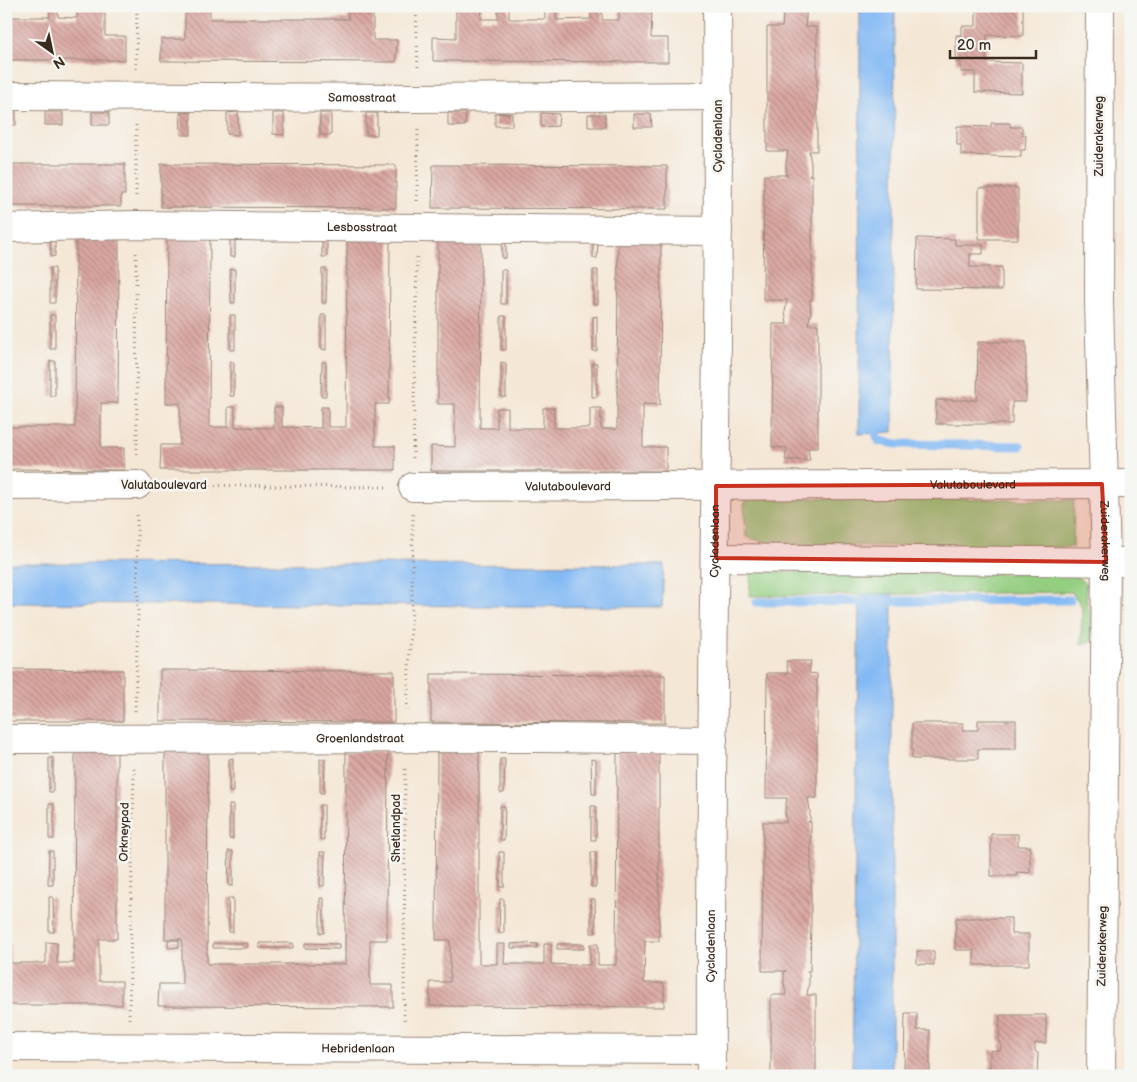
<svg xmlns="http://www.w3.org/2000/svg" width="1137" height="1082" font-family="'Balsamiq Sans',sans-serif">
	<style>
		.grass { fill: #94ce81; stroke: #687c50 }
		.water { fill: #84baf4; stroke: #607289 }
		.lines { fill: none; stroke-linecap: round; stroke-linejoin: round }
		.stream { stroke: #84baf4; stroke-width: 9 }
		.building { fill: url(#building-back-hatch) }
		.minor-casing { stroke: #98887a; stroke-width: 30 }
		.path { stroke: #98887a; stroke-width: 3; stroke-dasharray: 1 4; stroke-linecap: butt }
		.minor { stroke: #fff; stroke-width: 28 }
		.marked { fill: #c8321e; fill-opacity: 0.2; stroke: #c8321e; stroke-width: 4; stroke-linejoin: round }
		.labels { text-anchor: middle; stroke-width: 5; stroke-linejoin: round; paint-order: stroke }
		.street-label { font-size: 12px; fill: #3b2a1e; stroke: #f6f6f2 }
	</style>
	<defs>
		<pattern id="building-back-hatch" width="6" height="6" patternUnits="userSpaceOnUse" patternTransform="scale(1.25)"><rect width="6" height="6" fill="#daa7a2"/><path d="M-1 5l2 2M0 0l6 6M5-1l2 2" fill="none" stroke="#b28883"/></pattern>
	</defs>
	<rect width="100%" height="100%" fill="#f6f6f2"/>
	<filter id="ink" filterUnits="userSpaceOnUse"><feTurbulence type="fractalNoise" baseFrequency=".02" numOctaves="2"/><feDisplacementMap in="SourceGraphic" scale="10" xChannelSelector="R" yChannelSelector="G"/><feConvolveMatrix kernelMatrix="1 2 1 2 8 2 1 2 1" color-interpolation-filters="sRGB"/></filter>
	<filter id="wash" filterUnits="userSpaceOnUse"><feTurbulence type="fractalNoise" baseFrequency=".0096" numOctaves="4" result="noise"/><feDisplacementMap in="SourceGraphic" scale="20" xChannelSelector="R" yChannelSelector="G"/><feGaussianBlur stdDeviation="1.12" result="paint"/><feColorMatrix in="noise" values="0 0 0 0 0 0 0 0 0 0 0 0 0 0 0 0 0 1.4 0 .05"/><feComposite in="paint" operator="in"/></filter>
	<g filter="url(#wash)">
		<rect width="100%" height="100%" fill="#f5e7d6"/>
		<!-- grass -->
		<path class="grass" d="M757 498 1074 500 1073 547 776 545 746 537 744 502Z
			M751 572 1073 574 1086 584 1087 607 1091 612 1092 641 1081 644 1082 607 1072 592 749 596Z"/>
		<!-- water -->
		<path class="water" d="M860 6H895L893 432 859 434Z
			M6 563 664 565 662 607 6 603Z
			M859 594H892V1076H852Z"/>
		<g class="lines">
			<!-- stream -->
			<path class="stream" d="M874 423V428L879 441 897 444 1020 446
				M757 602 1070 600"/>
		</g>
		<g id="blocks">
			<!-- building -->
			<path class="building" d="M6 6H12V17H50V6H58V17L77 18V6H105V36H125V60H6Z
				M185 6H210V19H348V6H373V40H397L396 62 161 61V39H185Z
				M456 6H482L481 19H498V6H509V19H545V6H556V20L591 19V6H602V20H619V6H652L651 38H668V62L433 61V37L456 38Z
				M784 6H807L805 27H817V151H809L811 164V174L809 175H812V300H809L810 302 811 312 808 324H818V448H808L810 460H785L787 448 772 447 773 324H787L785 312 787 300H763L764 175H788L786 174V163L788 151H767V27H782Z
				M976 6H1023V36L987 35 986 62 1022 63V93L975 92V72H961V62L956 63V35H962V26H976Z
				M6 112H16V125H6Z
				M45 112H63V125H45Z
				M92 112H109V125H92Z
				M191 112V135H181L180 113Z
				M238 112V135L227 134V113Z
				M273 113H284V135L273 134Z
				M320 113H331V135H320Z
				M366 113H377V135H366Z
				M448 113H466L465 126H448Z
				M495 113 512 114V126H495Z
				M541 113 559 114 558 126 541 127Z
				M588 114H605V127H588Z
				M634 114H651L652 127H634Z
				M991 123H1010V127H1022V135H1026L1025 150H1021V157L961 155V145H957V126L991 127Z
				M6 164H125V195H121V206H6Z
				M161 164 396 165V208L161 207Z
				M433 165 667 166V209L432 208Z
				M979 188H1018V239H979Z
				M76 238H119L118 403H101V448H124V470L6 469V427H75Z
				M167 238 210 239 209 427H228V407H235V427L274 428V407H282V427L321 428V407H328V427H346L347 239H390L389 404H375V446H395V470H160L161 445H180V403H166Z
				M917 238 955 239V245H983V254H970V267H1002V290L916 289Z
				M50 239H55V256L51 257Z
				M438 239H481L480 428H497V408H508V428H543V408H554V428H590V408H601V429H617L618 239 661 240 660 405 643 404V447H666V471H431V446L455 447V404H438Z
				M230 240H235V257H230Z
				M322 240H327V257H322Z
				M502 240H506V258H502Z
				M593 241H598L597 258H593Z
				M50 268H55V303H50Z
				M230 269H235V303H231Z
				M322 269H327L326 303H322Z
				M501 270H506V304H501Z
				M593 270H598V304H593Z
				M50 315H55V349H50Z
				M230 315H235V350H230Z
				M321 315H326V350L321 349Z
				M501 316H506V350H501Z
				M597 316V351H593V317Z
				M978 342H1026V402H1012V424H936V400H977Z
				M50 361H55V396H50Z
				M230 362H234V396H230Z
				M322 362H326V396H321Z
				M501 362 506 363V397H501Z
				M592 363H597V397H592Z
				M786 661H811L809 673 817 674V798H808L810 810V821L808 822H811V921L810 971H807L809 973V983L807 995H816V1076H771V995H786L784 983V972L786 971H762L763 822H787L786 820 785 810 787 798H766L767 673H788Z
				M6 669 123 670V721H6Z
				M160 670 394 671V722L160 721Z
				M431 674 665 675V723L431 722Z
				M978 720H1016V749H978V759H912V723H963V730H978Z
				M75 751H117V939H99V981H122V1005H6V942H10V963H46V942L57 943V963H74Z
				M165 751H208L207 964H345L346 752H388L387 940H370V985H393V1007L158 1006 159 984H182V939H165Z
				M437 752H479V964H497V944H505L504 964H544V944H551V964L571 965H590V944H598V965H616L617 752 659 753V941H645L644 983H664V1007L430 1006V982H450V940H436Z
				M49 758H53V792H49Z
				M233 758V792H229V759Z
				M320 759H325L324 793H320Z
				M500 759H505L504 793H500Z
				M591 759 596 760V794H592Z
				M49 804H54V839H49Z
				M229 805H233V839H229Z
				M320 805H324V840L320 839Z
				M500 806H505L504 840H500Z
				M591 806H596V840H591Z
				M991 834H1018V846H1030V873L1017 872 1016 876H991Z
				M49 851H53V885H48Z
				M228 851H233V886H229Z
				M320 852H325L324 886H320Z
				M499 852H504V887H500Z
				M591 852H596V887H591Z
				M49 897H53L54 932H49Z
				M228 898H233V932H229Z
				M320 898H324V933H320Z
				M500 899H504V933H499Z
				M591 899H595L596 933H591Z
				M956 918H1011V934H1029V965H974V950H955Z
				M168 940H179V947L168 948Z
				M213 943H247V948H213Z
				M259 943H293V948H259Z
				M305 943 339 944V949L305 948Z
				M524 943 538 944 537 948H511V944Z
				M557 944H584V949H557Z
				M917 951H934V965L917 964Z
				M905 1013H917V1030H930V1075H904Z
				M1000 1015H1046V1043H1035V1051L1038 1053 1037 1076H990V1050L1000 1051 1001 1042H999Z"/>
		</g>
	</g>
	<g filter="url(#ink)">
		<use href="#blocks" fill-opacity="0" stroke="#98887a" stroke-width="1"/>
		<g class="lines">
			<!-- minor casing -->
			<g class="minor-casing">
				<g id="minor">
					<path id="s1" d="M1100 6 1099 302 1106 562 1101 1076"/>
					<path id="s2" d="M6 96 418 98 718 96"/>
					<path id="s3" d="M6 228 136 225 718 231"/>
					<path d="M6 486 137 485"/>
					<path id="s4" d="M413 487 1131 484"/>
					<path d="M716 558 1131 562"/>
					<path id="s5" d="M6 739 543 738 713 740"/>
					<path id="s6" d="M6 1047 711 1050"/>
					<path id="s7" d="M711 1076C709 719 721 363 717 6"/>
				</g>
			</g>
			<!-- path -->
			<path class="path" d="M416 6 418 71
				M136 69 137 6
				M136 125V196
				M417 201 418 127
				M136 253 137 456
				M413 458 417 257
				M165 485 386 487
				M407 710 412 608 413 514
				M135 711 138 618 137 513
				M129 1019 134 768
				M404 1020 405 767"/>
			<!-- minor -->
			<use href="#minor" class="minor"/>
		</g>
	</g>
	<!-- marked area -->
	<path class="marked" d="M1102 484 1106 562 716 558V486Z"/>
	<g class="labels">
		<!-- street labels -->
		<g class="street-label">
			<text dy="4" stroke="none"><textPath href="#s2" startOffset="356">Samosstraat</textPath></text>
			<text transform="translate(718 136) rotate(-90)" y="4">Cycladenlaan</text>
			<text transform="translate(1099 136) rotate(-90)" y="4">Zuiderakerweg</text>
			<text dy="4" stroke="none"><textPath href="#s3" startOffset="356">Lesbosstraat</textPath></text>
			<text x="164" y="489">Valutaboulevard</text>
			<text dy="4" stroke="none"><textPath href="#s4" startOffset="560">Valutaboulevard</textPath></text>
			<text dy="4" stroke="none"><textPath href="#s4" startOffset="155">Valutaboulevard</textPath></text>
			<text dy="4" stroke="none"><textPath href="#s7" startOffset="535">Cycladenlaan</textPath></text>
			<text dy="4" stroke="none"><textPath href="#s1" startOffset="535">Zuiderakerweg</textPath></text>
			<text dy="4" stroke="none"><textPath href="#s5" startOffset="354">Groenlandstraat</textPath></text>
			<text transform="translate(396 828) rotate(-90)" y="4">Shetlandpad</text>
			<text transform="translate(124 832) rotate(-89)" y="4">Orkneypad</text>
			<text dy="4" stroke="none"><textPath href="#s7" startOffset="130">Cycladenlaan</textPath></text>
			<text transform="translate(1102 946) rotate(-89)" y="4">Zuiderakerweg</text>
			<text dy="4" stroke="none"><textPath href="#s6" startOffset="352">Hebridenlaan</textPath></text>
		</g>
	</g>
	<!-- margin -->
	<rect width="1137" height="1082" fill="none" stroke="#f6f6f2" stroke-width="25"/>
	<!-- north arrow -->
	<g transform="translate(52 52) rotate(147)" stroke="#f6f6f2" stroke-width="4" paint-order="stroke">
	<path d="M0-4L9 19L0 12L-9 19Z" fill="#3b2a1e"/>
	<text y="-8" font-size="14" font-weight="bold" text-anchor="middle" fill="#3b2a1e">N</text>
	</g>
	<!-- scale -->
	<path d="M950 50v8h86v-8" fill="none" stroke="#3b2a1e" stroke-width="2.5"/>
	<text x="957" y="50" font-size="15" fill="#3b2a1e" stroke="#f6f6f2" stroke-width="4" paint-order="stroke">20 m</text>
</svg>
